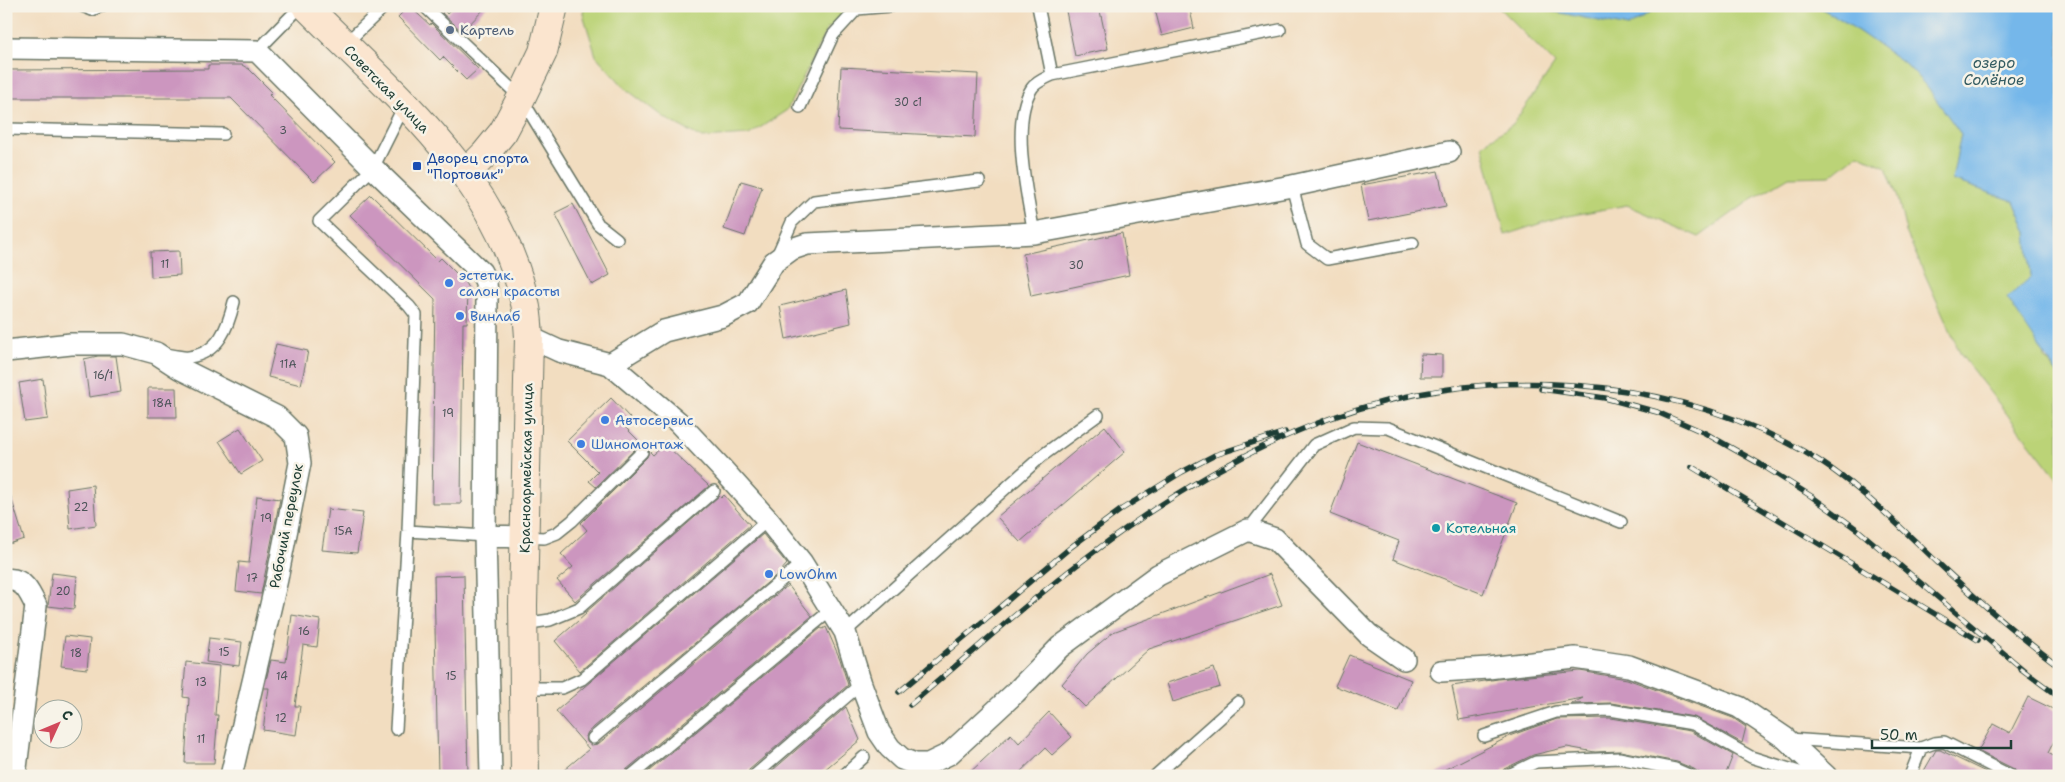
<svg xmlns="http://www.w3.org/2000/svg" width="2065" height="782" font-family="'Shantell Sans',sans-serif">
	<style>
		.green { fill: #bbd377; stroke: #6d8856 }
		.water { fill: #75b7ea; stroke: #4a7a8f }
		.building { fill: #cc96bf }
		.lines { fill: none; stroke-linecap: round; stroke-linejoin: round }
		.lane-casing { stroke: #697565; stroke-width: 14 }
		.street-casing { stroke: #697565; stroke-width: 24 }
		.secondary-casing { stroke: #697565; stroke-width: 30 }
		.lane { stroke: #fff; stroke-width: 11 }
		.street { stroke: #fff; stroke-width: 21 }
		.secondary { stroke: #fbe5cf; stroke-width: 28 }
		.rail-casing { stroke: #1f3d34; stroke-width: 5.5 }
		.rail { stroke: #f7f3e8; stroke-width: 4; stroke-dasharray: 11; stroke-linecap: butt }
		.service-dot { fill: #5c6f8a; stroke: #f7f3e8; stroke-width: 2 }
		.transit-dot { fill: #1a4fb4; stroke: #f7f3e8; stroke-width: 2 }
		.shop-dot { fill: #3f7fe0; stroke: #f7f3e8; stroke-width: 2 }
		.culture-dot { fill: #0f9aa8; stroke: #f7f3e8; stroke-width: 2 }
		.labels { text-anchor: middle; stroke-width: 5; stroke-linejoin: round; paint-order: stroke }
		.number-label { font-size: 11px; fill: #4a5357 }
		.service-label { font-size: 14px; fill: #4e5e75; stroke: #f7f3e8; text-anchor: start }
		.street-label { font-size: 14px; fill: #1f3d34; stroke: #f7f3e8 }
		.transit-label { font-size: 14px; fill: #164399; stroke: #f7f3e8; text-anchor: start }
		.shop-label { font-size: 14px; fill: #366cbe; stroke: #f7f3e8; text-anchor: start }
		.culture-label { font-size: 14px; fill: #0d838f; stroke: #f7f3e8; text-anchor: start }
		.water-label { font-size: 15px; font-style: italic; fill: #345c62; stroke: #f7f3e8 }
	</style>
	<rect width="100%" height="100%" fill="#f7f3e8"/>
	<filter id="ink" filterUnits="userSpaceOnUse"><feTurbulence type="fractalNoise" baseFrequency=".02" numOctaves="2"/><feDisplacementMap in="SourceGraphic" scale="10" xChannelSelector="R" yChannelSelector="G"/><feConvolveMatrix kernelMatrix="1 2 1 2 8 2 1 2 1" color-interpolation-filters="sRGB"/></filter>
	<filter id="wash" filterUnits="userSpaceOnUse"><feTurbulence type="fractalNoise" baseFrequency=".0096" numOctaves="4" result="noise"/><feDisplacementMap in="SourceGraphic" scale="20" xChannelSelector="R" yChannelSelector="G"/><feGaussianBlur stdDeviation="1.12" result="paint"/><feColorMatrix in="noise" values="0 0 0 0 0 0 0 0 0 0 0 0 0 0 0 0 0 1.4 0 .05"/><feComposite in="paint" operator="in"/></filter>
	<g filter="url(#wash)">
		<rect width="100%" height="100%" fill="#f2ddc0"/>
		<!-- green -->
		<path class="green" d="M584 6H866L827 29 787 110 749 135 702 138 663 117 626 89 596 56 583 14Z
			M1497 6H1544L1547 10 1628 27 1660 6H1740L1747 9 1763 6H1817L1842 20 1906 64 1927 87 1961 134 1952 180 2014 201 2027 232 2031 277 2045 358 2059 376V481L1961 355 1906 232 1898 198 1886 167 1858 154 1830 176 1789 177 1752 199 1699 237 1627 205 1557 218 1505 235 1482 145 1513 124 1555 64Z"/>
		<!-- water -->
		<path class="water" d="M1544 6H1660L1628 27 1547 10Z
			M1817 6H2059V376L2007 298 2031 277 2027 232 2014 201 1952 180 1961 134 1927 87 1906 64 1842 20Z"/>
		<g id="blocks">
			<!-- building -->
			<path class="building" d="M409 6 430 25 431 23 478 69 466 80 443 57 440 60 398 17Z
				M454 6H487L464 30 466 33 465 34 442 13 444 10 447 14Z
				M1065 6H1099L1108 49 1075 56Z
				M1154 6H1189L1194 28 1162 36Z
				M208 65H242L249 69 272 92 269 95 335 162 314 182 231 98H6V70L208 69Z
				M841 67 978 74 975 137 838 130Z
				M1438 171 1446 206 1368 221 1361 185Z
				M741 181 762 187 745 236 724 229Z
				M371 195 438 261 441 258 464 281 468 288 467 323H463L461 504H432L435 299 350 215Z
				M573 204 610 275 592 285 555 213Z
				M1122 233 1129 275 1031 296 1023 254Z
				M179 251 180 275 151 277 150 252Z
				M846 290 851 323 786 339 780 306Z
				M276 344 308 351 301 385 268 377Z
				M1421 354 1442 355V377H1420Z
				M98 356H116L121 392 89 397 84 359Z
				M43 379 48 419 25 422 19 383Z
				M148 388H176L177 417H148Z
				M611 398 630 418 623 425 643 445 637 447 596 487 589 481 598 472 567 441Z
				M1105 426 1125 452 1020 542 997 517Z
				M240 428 262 461 241 474 219 441Z
				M1357 442 1517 503 1483 594 1393 559 1399 541 1330 514Z
				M665 444 709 486 575 601 557 580 573 567 561 554 587 530 581 523 647 457 649 451 653 455Z
				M93 485 96 525 70 529 67 489Z
				M6 494H10L24 539 6 545Z
				M724 495 750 525 580 671 555 641 586 614 585 613 719 496 721 498Z
				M257 496 280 499 261 594 236 591 239 562 249 563Z
				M328 509 363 513 357 553 322 550Z
				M763 534 787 564 779 573 588 732 586 736 587 742 591 745 598 744 788 585 812 616 626 770 624 776H557L589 749 556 711Z
				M52 573 77 576 74 609 48 606Z
				M1270 574 1282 605 1149 649 1085 707 1062 684 1087 654 1113 632Z
				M464 575 468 776H438L434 576Z
				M292 615 320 620 317 647 303 645 295 706H300L296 735 263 730 269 688H264L271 660 286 662Z
				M826 627 840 659 848 685 749 770 747 776H643L821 628 823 629Z
				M65 636 90 639 87 669 61 666Z
				M209 638 242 642 239 666 206 662Z
				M1349 655 1411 680 1398 711 1335 686Z
				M186 662 219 666 215 715H218L214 763H185L189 698 183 697Z
				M1214 668 1220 687 1173 702 1167 683Z
				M1580 671 1627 679 1733 718 1746 727 1742 743 1694 717 1611 703 1571 704 1583 698 1459 720 1452 686 1498 679Z
				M2028 697 2059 712V731L2048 753 2059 759V776H2018L2014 769 1978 751 1993 724 2010 733Z
				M846 707 860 740 817 776H766Z
				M1049 712 1072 737 1052 755 1045 748 1016 776H966L1011 734 1019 743Z
				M1610 718 1690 731 1733 755 1725 776H1704L1694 769 1677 762 1620 751 1595 752 1567 747 1533 755 1504 769 1500 776H1432L1512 735 1557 719Z
				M1936 750H1940L1994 776H1921Z"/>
		</g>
	</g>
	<g filter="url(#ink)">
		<use href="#blocks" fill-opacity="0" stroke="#697565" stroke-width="1"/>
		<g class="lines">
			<!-- lane casing -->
			<g class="lane-casing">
				<path id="lane" d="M82 6 92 10 101 6
					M424 6 521 98 598 224 617 239
					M1038 6 1052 75
					M344 45 385 6
					M257 51 301 6
					M800 107 833 35 857 9 891 6
					M6 129 223 134
					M1292 186 1307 244 1327 259 1413 243
					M1034 233C1027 195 1010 121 1032 88 1036 82 1046 78 1052 75L1280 30
					M777 256 792 222 814 201 979 181
					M165 354C172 355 182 358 189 357 219 353 228 327 234 302
					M1248 530 1314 445 1354 427 1388 428 1621 522
					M408 531 485 536
					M525 537 544 538 557 533 572 521 642 452
					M523 624 550 620 579 608 714 491
					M845 632 1043 455 1098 415
					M524 688H562L582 679 768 520
					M396 729 408 531 416 315 409 306 319 221 373 168 405 104
					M1484 736 1556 712 1610 710 1693 724 1751 757 1812 776
					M593 738 802 563
					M1789 739 1921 748 1934 743 1944 742 2011 776
					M631 776 831 610
					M754 776 861 684
					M843 776 864 757
					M1155 776 1238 702
					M1507 776 1536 762 1619 758 1675 769 1691 776
					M1910 776 1921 748"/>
			</g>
			<!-- street casing -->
			<g class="street-casing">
				<path id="street" d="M6 48 257 51 373 168 481 272 486 282 487 296 485 536 491 776
					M529 337 559 351 610 364 678 422 723 470 768 520 802 563 845 632 861 684 879 732 890 748 902 759 915 764H928L949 754 1015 693 1060 647 1158 575 1248 530 1275 539 1369 635 1404 659
					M6 351 71 344H123L156 353 179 368 277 417 296 436 300 463 277 579 231 776
					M610 364 664 331 723 316 748 303 774 262 792 249 807 244 1034 233 1292 186 1449 152
					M485 536 525 537
					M6 580C23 577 30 593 36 606L15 776
					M1441 671 1488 668 1575 658 1629 666 1739 707 1785 738 1826 776"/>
			</g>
			<!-- secondary casing -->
			<g class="secondary-casing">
				<path id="secondary" d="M306 6C392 93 498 178 525 303 528 314 528 326 529 337L523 605 525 776
					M465 174 485 154 503 132 521 98 543 52 554 6"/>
			</g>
			<!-- lane -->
			<use href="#lane" class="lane"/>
			<!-- street -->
			<use href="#street" class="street"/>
			<!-- secondary -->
			<use href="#secondary" class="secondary"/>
			<!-- rail casing -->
			<g class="rail-casing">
				<path id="rail" d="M1541 389 1605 398 1657 412 1705 433 1760 464 1811 496 1858 530 2025 671
					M1692 467 1978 640
					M2020 668 2059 697
					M899 692 1071 547 1122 509 1182 472 1215 455 1285 432
					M910 705C981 645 1051 581 1128 527 1189 484 1258 445 1328 419 1478 363 1662 373 1803 451 1853 479 1895 522 1937 562 1976 599 2016 634 2059 666"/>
			</g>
			<!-- rail -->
			<use href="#rail" class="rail"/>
		</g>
	</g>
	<!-- markers -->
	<circle class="service-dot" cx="450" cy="30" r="5"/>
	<rect class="transit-dot" x="412" y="161" width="10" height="10" rx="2.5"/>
	<g class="shop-dot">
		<circle cx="449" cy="283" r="5"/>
		<circle cx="460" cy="316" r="5"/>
		<circle cx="605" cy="420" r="5"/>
		<circle cx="581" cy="444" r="5"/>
		<circle cx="769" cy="574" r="5"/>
	</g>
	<circle class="culture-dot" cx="1436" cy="528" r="5"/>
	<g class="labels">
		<!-- number labels -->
		<g class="number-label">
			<text x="908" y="106">30 с1</text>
			<text x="283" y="134">3</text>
			<text x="165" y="268">11</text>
			<text x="1076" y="269">30</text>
			<text x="288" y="368">11А</text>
			<text x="103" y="379">16/1</text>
			<text x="162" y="407">18А</text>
			<text x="448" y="417">19</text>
			<text x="81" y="511">22</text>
			<text x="266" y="522">19</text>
			<text x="343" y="535">15А</text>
			<text x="252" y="582">17</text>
			<text x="63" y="595">20</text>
			<text x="304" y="635">16</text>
			<text x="224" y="656">15</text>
			<text x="76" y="657">18</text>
			<text x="282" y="680">14</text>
			<text x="451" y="680">15</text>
			<text x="201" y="686">13</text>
			<text x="281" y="722">12</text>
			<text x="201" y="743">11</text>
		</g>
		<!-- service labels -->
		<g class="service-label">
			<text x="460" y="35">Картель</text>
		</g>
		<!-- street labels -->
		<g class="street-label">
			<text transform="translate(387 89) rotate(46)" y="5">Советская улица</text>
			<text transform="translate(526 468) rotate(-89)" y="5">Красноармейская улица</text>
			<text transform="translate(286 526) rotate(-79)" y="5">Рабочий переулок</text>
		</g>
		<!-- transit labels -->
		<g class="transit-label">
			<text x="427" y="163">Дворец спорта<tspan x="427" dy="16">"Портовик"</tspan></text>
		</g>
		<!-- shop labels -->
		<g class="shop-label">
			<text x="459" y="280">эстетик.<tspan x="459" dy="16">салон красоты</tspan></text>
			<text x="470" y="321">Винлаб</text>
			<text x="615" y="425">Автосервис</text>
			<text x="591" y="449">Шиномонтаж</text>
			<text x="779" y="579">LowOhm</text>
		</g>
		<!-- culture labels -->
		<g class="culture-label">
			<text x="1446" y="533">Котельная</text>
		</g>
		<!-- water labels -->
		<g class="water-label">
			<text x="1994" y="68">озеро<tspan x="1994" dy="17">Солёное</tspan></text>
		</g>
	</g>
	<!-- margin -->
	<rect width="2065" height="782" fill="none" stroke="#f7f3e8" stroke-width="25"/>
	<!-- north arrow -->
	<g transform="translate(58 724) rotate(46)"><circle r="24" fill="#f7f3e8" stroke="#a1aaa0"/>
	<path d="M0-4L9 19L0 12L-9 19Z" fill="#d1495b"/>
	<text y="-8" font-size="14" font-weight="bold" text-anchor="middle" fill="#1f3d34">С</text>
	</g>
	<!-- scale -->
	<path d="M1872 740v8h139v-8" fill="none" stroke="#1f3d34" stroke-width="2.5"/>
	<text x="1880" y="740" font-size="15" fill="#1f3d34" stroke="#f7f3e8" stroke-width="4" paint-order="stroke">50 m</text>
</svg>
